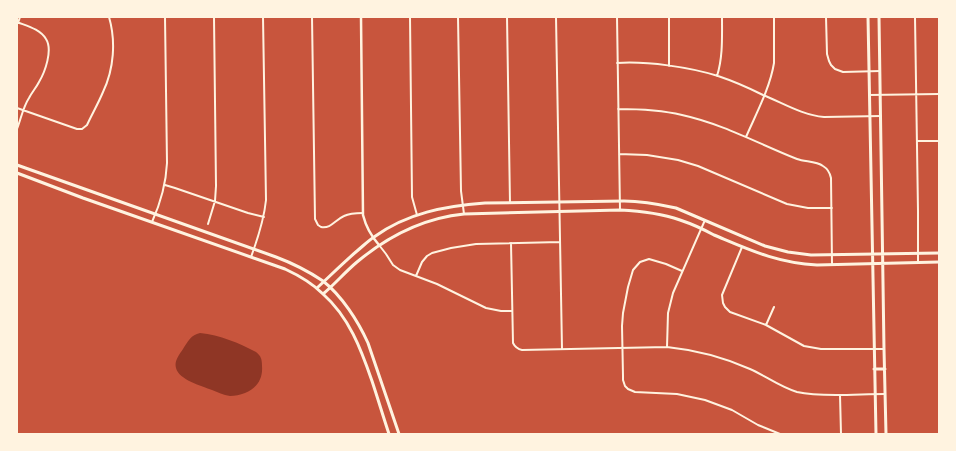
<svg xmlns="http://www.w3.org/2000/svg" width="956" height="451" font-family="'Noto Sans',sans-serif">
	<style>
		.water { fill: #8f3625 }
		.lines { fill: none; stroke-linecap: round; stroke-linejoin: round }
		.minor { stroke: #fff3e0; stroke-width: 2 }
		.tertiary { stroke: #fff3e0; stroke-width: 2.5 }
		.secondary { stroke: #fff3e0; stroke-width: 3 }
	</style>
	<rect width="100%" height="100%" fill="#c8553d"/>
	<!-- water -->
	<path class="water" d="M200 333C220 335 239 343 256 352 261 356 262 359 262 366 263 379 257 388 245 393 240 395 235 396 230 396 223 395 218 392 212 390 202 386 179 380 176 368 174 361 179 355 183 349 188 341 191 335 200 333Z"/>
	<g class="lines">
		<!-- minor -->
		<path class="minor" d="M312 17 315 219 318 225 321 227C331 229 335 220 344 216 350 213 357 213 363 213
			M410 17 412 197 417 215
			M458 17 461 191 464 214
			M507 17 510 203
			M556 17 562 349
			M617 17 620 210
			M826 17 827 54 829 61 831 65 835 69 843 72 880 71
			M915 17 918 211V262
			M17 22C27 26 40 29 46 39 53 50 45 72 39 82 36 88 32 92 29 98 23 107 21 119 17 129
			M18 23 20 17
			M617 63C647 61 689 67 718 76 733 81 749 88 763 95 783 103 802 115 824 117L881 116
			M669 66V17
			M717 76C723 57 722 37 722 17
			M869 95 939 94
			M17 108 77 129H82L87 125C92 114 98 104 103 92 114 69 116 41 109 17
			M618 109C640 109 661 110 682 115 723 124 759 144 797 159 805 162 816 161 823 166 828 169 830 173 831 178L832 264
			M746 137C756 114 770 88 774 63V17
			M917 141H939
			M619 154 647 155 678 160 698 166 787 204 808 208H832
			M165 185 175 188 248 213 264 217
			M152 222C161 202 166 184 167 163L165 17
			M208 224 215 201 216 186 214 17
			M511 243 513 343C515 347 517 349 522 350L667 347C696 350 723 357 750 369 766 376 780 387 797 392 810 395 823 395 836 395 853 395 869 394 885 394
			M379 245 386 254 393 265 400 270 437 284 486 308 501 311H512
			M742 247 722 295 723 303 725 307 730 312 766 325 804 346 821 349H884
			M251 257C258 238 264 220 266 200L263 17
			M682 271 666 264 649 259 640 262 633 270 628 287 623 313 622 326 623 376V380L625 386 628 389 635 392 677 394 705 400 732 410 758 425 780 434
			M416 276 422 262 427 256 432 253 451 248 476 244 560 242
			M766 325 774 307
			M667 347 668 313 673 293 705 220
			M840 395 841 434"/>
		<!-- tertiary -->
		<path class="tertiary" d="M361 17 363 215C366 227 371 236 379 245"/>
		<!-- secondary -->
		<path class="secondary" d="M868 17 876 434
			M879 17 884 349 886 434
			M17 165 276 257C292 263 308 271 323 281 342 296 358 321 368 343L399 434
			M17 173 83 198 285 269C298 275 312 283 323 294 349 317 361 349 372 381 378 399 383 416 389 434
			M317 288C330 276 343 263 357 251 363 246 368 241 374 237 407 213 445 206 485 203L624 201C642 201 658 204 676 208L765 246 788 252 811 255 939 253
			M323 294C335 284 345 272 357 262 387 237 424 218 464 214L620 210C641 211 660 213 680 220 692 224 703 229 714 235 750 250 777 263 817 265L939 262
			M874 369H885"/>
	</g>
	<!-- border -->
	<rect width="956" height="451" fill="none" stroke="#fff3e0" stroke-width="36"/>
</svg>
